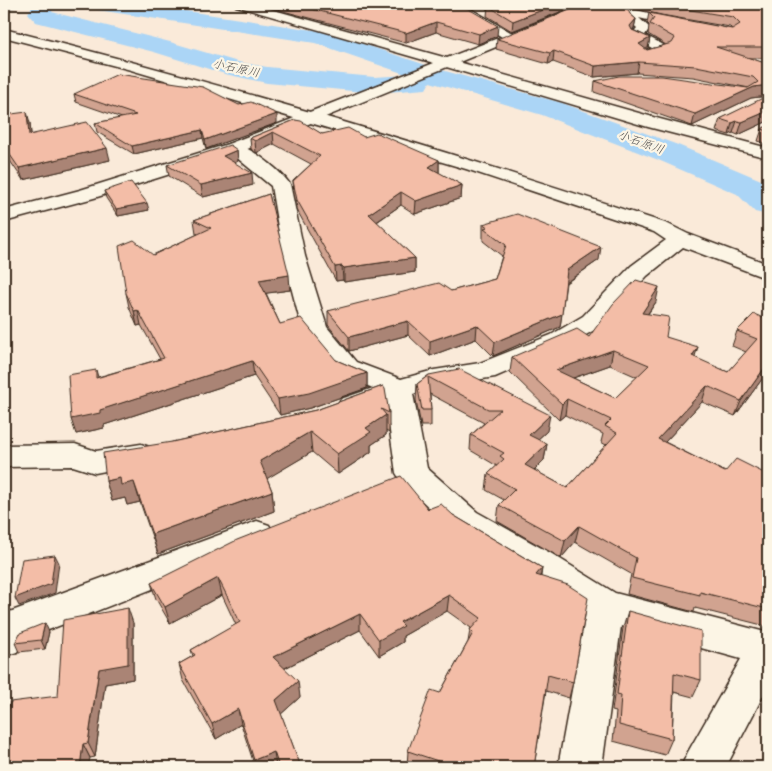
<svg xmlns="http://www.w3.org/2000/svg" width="772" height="771" font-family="'Playpen Sans','Klee One',sans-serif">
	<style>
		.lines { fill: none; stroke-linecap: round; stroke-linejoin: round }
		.stream { fill: #7e91a0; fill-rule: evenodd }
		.river { fill: #abd5f6; fill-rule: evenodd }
		.minor-casing { stroke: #3b2a1e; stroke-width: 3 }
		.tertiary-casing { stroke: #3b2a1e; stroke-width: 3 }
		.minor { fill: #fcf5e5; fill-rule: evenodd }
		.tertiary { fill: #fcf5e5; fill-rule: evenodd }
		.wall { fill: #d1a390; stroke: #3b2a1e; fill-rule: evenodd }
		.shaded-wall { fill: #aa8475; stroke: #3b2a1e }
		.building { fill: #f3bda7; stroke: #3b2a1e; fill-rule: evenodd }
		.labels { text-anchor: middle; stroke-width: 4.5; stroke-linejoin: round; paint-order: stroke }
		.far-water-label { font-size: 12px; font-style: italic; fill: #575554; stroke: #fcf5e5 }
	</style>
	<rect width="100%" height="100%" fill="#faead9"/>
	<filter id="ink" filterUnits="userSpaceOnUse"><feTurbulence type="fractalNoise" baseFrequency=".02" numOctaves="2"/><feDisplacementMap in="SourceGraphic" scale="10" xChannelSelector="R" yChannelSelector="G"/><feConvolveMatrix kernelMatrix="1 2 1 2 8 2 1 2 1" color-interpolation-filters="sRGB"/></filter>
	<g filter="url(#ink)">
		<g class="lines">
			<!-- stream -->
			<path class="stream" d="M23 4H29L4 10V8Z
				M622 4H626L627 21 646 34V36H644L624 22Z"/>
			<!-- river -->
			<path class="river" d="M34 4H54L52 12 170 42 238 62 267 67 374 77 408 75 315 43 98 10 91 8 88 4H139L327 32 438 69 562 103 678 145 761 180 768 186V215L755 212 737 194 656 159 542 115 430 82 426 89 374 93 267 83 225 74 154 52 36 22 28 13Z"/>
			<!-- minor casing -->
			<g class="minor-casing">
				<path id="minor" d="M448 4H462L519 37 512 41 507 40Z
					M590 4H610L688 22 690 25 684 29 639 18 650 28 645 35 671 49 669 52 646 59 639 55 652 48 630 36 637 28 628 20 633 16 592 6Z
					M4 29C228 85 449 151 668 224L688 234 768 264V279L683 247 647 276 601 326 569 345 495 377 438 386 413 394 427 468 477 512 552 554 615 593 765 632 768 631V686L726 767H681L688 752 741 659 621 626 602 767H558L586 613 528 574 453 530 401 481 396 473 386 403 351 414 341 411 337 405 341 399 373 388 338 374 302 329 283 256 271 186 225 148 228 144C244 140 280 170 290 184L305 256 327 327 356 362 401 379 434 370 480 363 551 335 583 316 631 266 666 240 654 232 466 169 131 70 4 37Z
					M448 59 660 119 768 148V158L648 127 443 66 441 63Z
					M75 444 96 451 141 444 152 448 156 455 152 462 95 473 73 466 4 467V445Z
					M257 521 269 525 274 534 269 543 23 640 17 652 4 656V614Z"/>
			</g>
			<!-- tertiary casing -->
			<g class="tertiary-casing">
				<path id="tertiary" d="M234 4H252L447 58 585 4H601L240 152 94 198 4 222V210L80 190 228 144 434 63 236 6Z"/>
			</g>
			<!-- minor -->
			<use href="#minor" class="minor"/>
			<!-- tertiary -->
			<use href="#tertiary" class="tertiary"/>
		</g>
		<!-- wall -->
		<path class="wall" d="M267 4H460L497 36 478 44 436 32 406 43 283 11Z
			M465 4H492L473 8Z
			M580 4 512 31 487 16 488 6Z
			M616 4H768V58H748L768 64V96L751 98 692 126 594 92 595 81 749 88 693 77 637 73 594 77 553 62 548 64 496 49 497 39 630 14 636 19 634 28 633 30 650 38 648 48 646 49 647 50 666 45 648 34 649 25 647 23 649 13 732 29 730 27 661 15Z
			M74 94 239 105 277 123 206 149 203 138 134 154 97 132 95 123 122 118 76 102Z
			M768 97V121L738 135 733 133 729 135 716 131 720 119Z
			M4 115 30 123 31 134 110 160 23 180 4 152Z
			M295 120 322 134 364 137 439 160V173L462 185 461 198 415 214 401 205 377 222 415 258V272L344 282 343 280 336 281 298 212 294 194 293 181 311 164 274 144 256 153 251 149 250 138Z
			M768 125V144L758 141 762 129Z
			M237 150 238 161 234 163 253 185 203 197 169 176 167 165Z
			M104 191 149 210 118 216 106 198Z
			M269 194 290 290 266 293 280 324 336 360 367 373V388L310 408 280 415 254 376 104 425V428L76 434 96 370 98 377 160 359 141 325 137 326 129 307 126 293 153 255 198 234 196 233 194 220Z
			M483 224 599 260 566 283 560 327 493 356 476 339 430 356 408 335 349 351 328 325V311L451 291 495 279 502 256 483 241Z
			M656 302 648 314 666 337 694 358 728 372 746 352 732 346 737 331 768 320V371L735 416 702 402 665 442 725 472 768 475V622L766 626 695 608 694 612 627 594 631 574 575 542 561 558 497 521 499 505 504 500 486 490 488 474 497 466 470 450 471 435 484 423 430 394 431 410V426H421L416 400 417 384 429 375 547 431 538 439 547 444 544 460 534 470 567 488 606 445 601 442 603 434 565 415 559 420 510 372 512 357 589 337ZM610 365 637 377 615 398 573 378Z
			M383 386 389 413V433L386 431V435L371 445V452L338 474 312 452 267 478 272 491 274 511 158 554 140 502 127 505 125 498 112 501 106 481 172 442 316 410Z
			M428 509 453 515 542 568 541 576 573 682 569 698 546 691 534 767H411L407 766 408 751 468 642 470 630 471 628 447 611 403 636V642L379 656 360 630 285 668 300 697 281 714 301 767H255L241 724 216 739 183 680 179 664 193 656 191 650 236 625 222 595 170 623 156 599 151 583Z
			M628 611 701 680 693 697 674 692 672 739 665 755 613 741 616 712 612 711 623 628Z
			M133 623V679L105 684 95 757 90 758 58 696Z
			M49 632 45 649 19 652 15 643Z"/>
		<!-- shaded-wall -->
		<path class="shaded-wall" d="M474 4H492L473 8Z
			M558 4H580L512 31 513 21Z
			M636 19 634 28 628 36 630 26Z
			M436 22V32L406 43V33Z
			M498 26 497 36 478 44 479 34Z
			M650 38 648 48 637 54 639 44Z
			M554 51 553 62 548 64 550 53Z
			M639 62 637 73 594 77 595 66Z
			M768 85V96L751 98 692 126 695 114 754 87Z
			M768 111V121L738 135 742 122Z
			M27 112 30 123 32 146 29 135Z
			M277 114V123L206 149 205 140Z
			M737 121 733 133 729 135 732 123Z
			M202 130 203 138 134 154 132 146Z
			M273 132 274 144 256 153 255 141Z
			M107 148 110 160 23 180 19 168Z
			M237 150 238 161 224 168 223 156Z
			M439 160V173L429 167Z
			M252 173 253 185 203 197 201 185Z
			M462 185 461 198 415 214 416 201Z
			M401 192V205L369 227V214Z
			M147 203 149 210 118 216 116 209Z
			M601 247 599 260 565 283 567 270Z
			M415 258V272L344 282V268Z
			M342 266 343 280 336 281 335 267Z
			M289 275 290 290 261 294 259 280Z
			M659 287 656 302 638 327 642 313Z
			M138 310 141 325 137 326 134 311Z
			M562 314 560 327 493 356 495 342Z
			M408 321V335L349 351V337Z
			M477 325 476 339 430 356V341Z
			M698 347 693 362 692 356Z
			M613 350 610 365 553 385 556 370Z
			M252 361 254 376 104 425V428L76 434 71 419Z
			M768 363V371L735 416 741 401Z
			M367 373V388L310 408 280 415 278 399Z
			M707 386 702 402 653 455 658 439Z
			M567 399 565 415 559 420 562 404Z
			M386 415V435L371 445V452L338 474 337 454 366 428Z
			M550 415 547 431 526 450 529 435Z
			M310 432 312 452 263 481 260 461Z
			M547 444 544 460 523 481 525 465Z
			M120 478 134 482 140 502 127 505 125 498 112 501 106 481Z
			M272 491 274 511 158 554 152 534Z
			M579 526 575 542 561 558 565 541Z
			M55 555 59 563 55 593 19 606 15 598Z
			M542 568 539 584 536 575Z
			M218 578 222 595 170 623 165 607Z
			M449 595 447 611 403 636V642L379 656V640L400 622Z
			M128 608 133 623V679L105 684 95 757 88 743 99 669Z
			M360 614V630L275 673 273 657Z
			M45 623 49 632 45 649 41 640Z
			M298 681 300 697 279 716 276 700Z
			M238 709 241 724 216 739 212 724Z
			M83 744 90 758 88 767H80Z
			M274 752 276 767H255L254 760Z"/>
		<!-- building -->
		<path class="building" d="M292 4H460L498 26 479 34 436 22 406 33Z
			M500 4H558L513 21 488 6Z
			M585 4H612L627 8 630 14 636 19 630 26 632 30 650 38 639 44 647 50 672 43 675 38 650 24 654 18 649 13 732 29 740 24 733 17 655 4H768V47H716L768 64V85L754 87 695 114 595 81 619 76H662L748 88 758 82 753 77 696 66 639 62 595 66 554 51 550 53 497 39Z
			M118 74 203 87 239 105 251 102 277 114 205 140 202 130 132 146 95 123 136 115 74 94Z
			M765 97H768V111L742 122 737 121 732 123 720 119Z
			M27 112 29 135 87 122 107 148 19 168 4 146V115Z
			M295 120 301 121 322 134 348 128 364 137 377 133 439 160 429 167 462 185 416 201 401 192 369 214 415 258 344 268 342 266 335 267 297 200 293 181 320 156 273 132 255 141 250 138Z
			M768 125V131L762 129Z
			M230 145 237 150 223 156 252 173 201 185 167 165Z
			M131 182 147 203 116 209 104 191Z
			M269 194 289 275 259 280 280 324 301 318 336 360 367 373 309 393 278 399 252 361 100 410V413L71 419 68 375 96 370V378L164 358 138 310 134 311 126 293 119 246 134 240 153 255 211 228 194 220Z
			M517 214 601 247 567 270 562 314 495 342 477 325 430 341 408 321 349 337 328 311 439 283 451 291 495 279 506 245 484 228 488 227 483 224Z
			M636 280 659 287 642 313 669 317 666 337 698 347 692 356 728 372 757 339 737 331 754 314 768 320V363L741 401 707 386 658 439 725 472 736 459 768 475V609L700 592V595L632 578 636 558 579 526 565 541 499 505 515 489 488 474 504 459 500 456 504 453 471 435 501 409H488L428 377 431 410H422L417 384 429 375 459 369 550 415 529 435 547 444 525 465 567 488 617 433 605 426 611 420 567 399 562 404 512 357 577 329 589 337 613 304ZM613 350 649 365 615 398 556 370Z
			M383 386 385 389 389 413 381 409 386 415 366 428 371 432 337 454 310 432 260 461 272 491 152 534 134 482 121 485 120 478 106 481 103 453 172 442 316 410Z
			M401 476 428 509 441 504 453 515 542 568 536 575 568 585 588 598 573 682 548 675 534 767H456L408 751 431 690 440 693 473 633 470 630 481 618 449 595 400 622 404 626 379 640 360 614 273 657 298 681 276 700 301 767H279L274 752 254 760 238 709 212 724 179 664 195 655 191 650 240 622 218 578 165 607 151 583 237 540Z
			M55 555 51 584 15 598 22 559Z
			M128 608V664L99 669 88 743 83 744 80 767H4V727L10 702 58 696 63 620Z
			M628 611 701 631V680L674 673 672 739 619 725 621 695 617 694Z
			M45 623 41 640 15 643 20 633Z"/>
	</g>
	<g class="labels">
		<!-- far-water labels -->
		<g class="far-water-label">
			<text transform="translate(236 68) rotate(12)" y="4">小石原川</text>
			<text transform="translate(641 142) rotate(20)" y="4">小石原川</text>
		</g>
	</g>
	<!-- margin -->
	<rect width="772" height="771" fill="none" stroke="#fcf5e5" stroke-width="20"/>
	<rect x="10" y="10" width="752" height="751" fill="none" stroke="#3b2a1e" stroke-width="2" filter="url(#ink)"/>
</svg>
